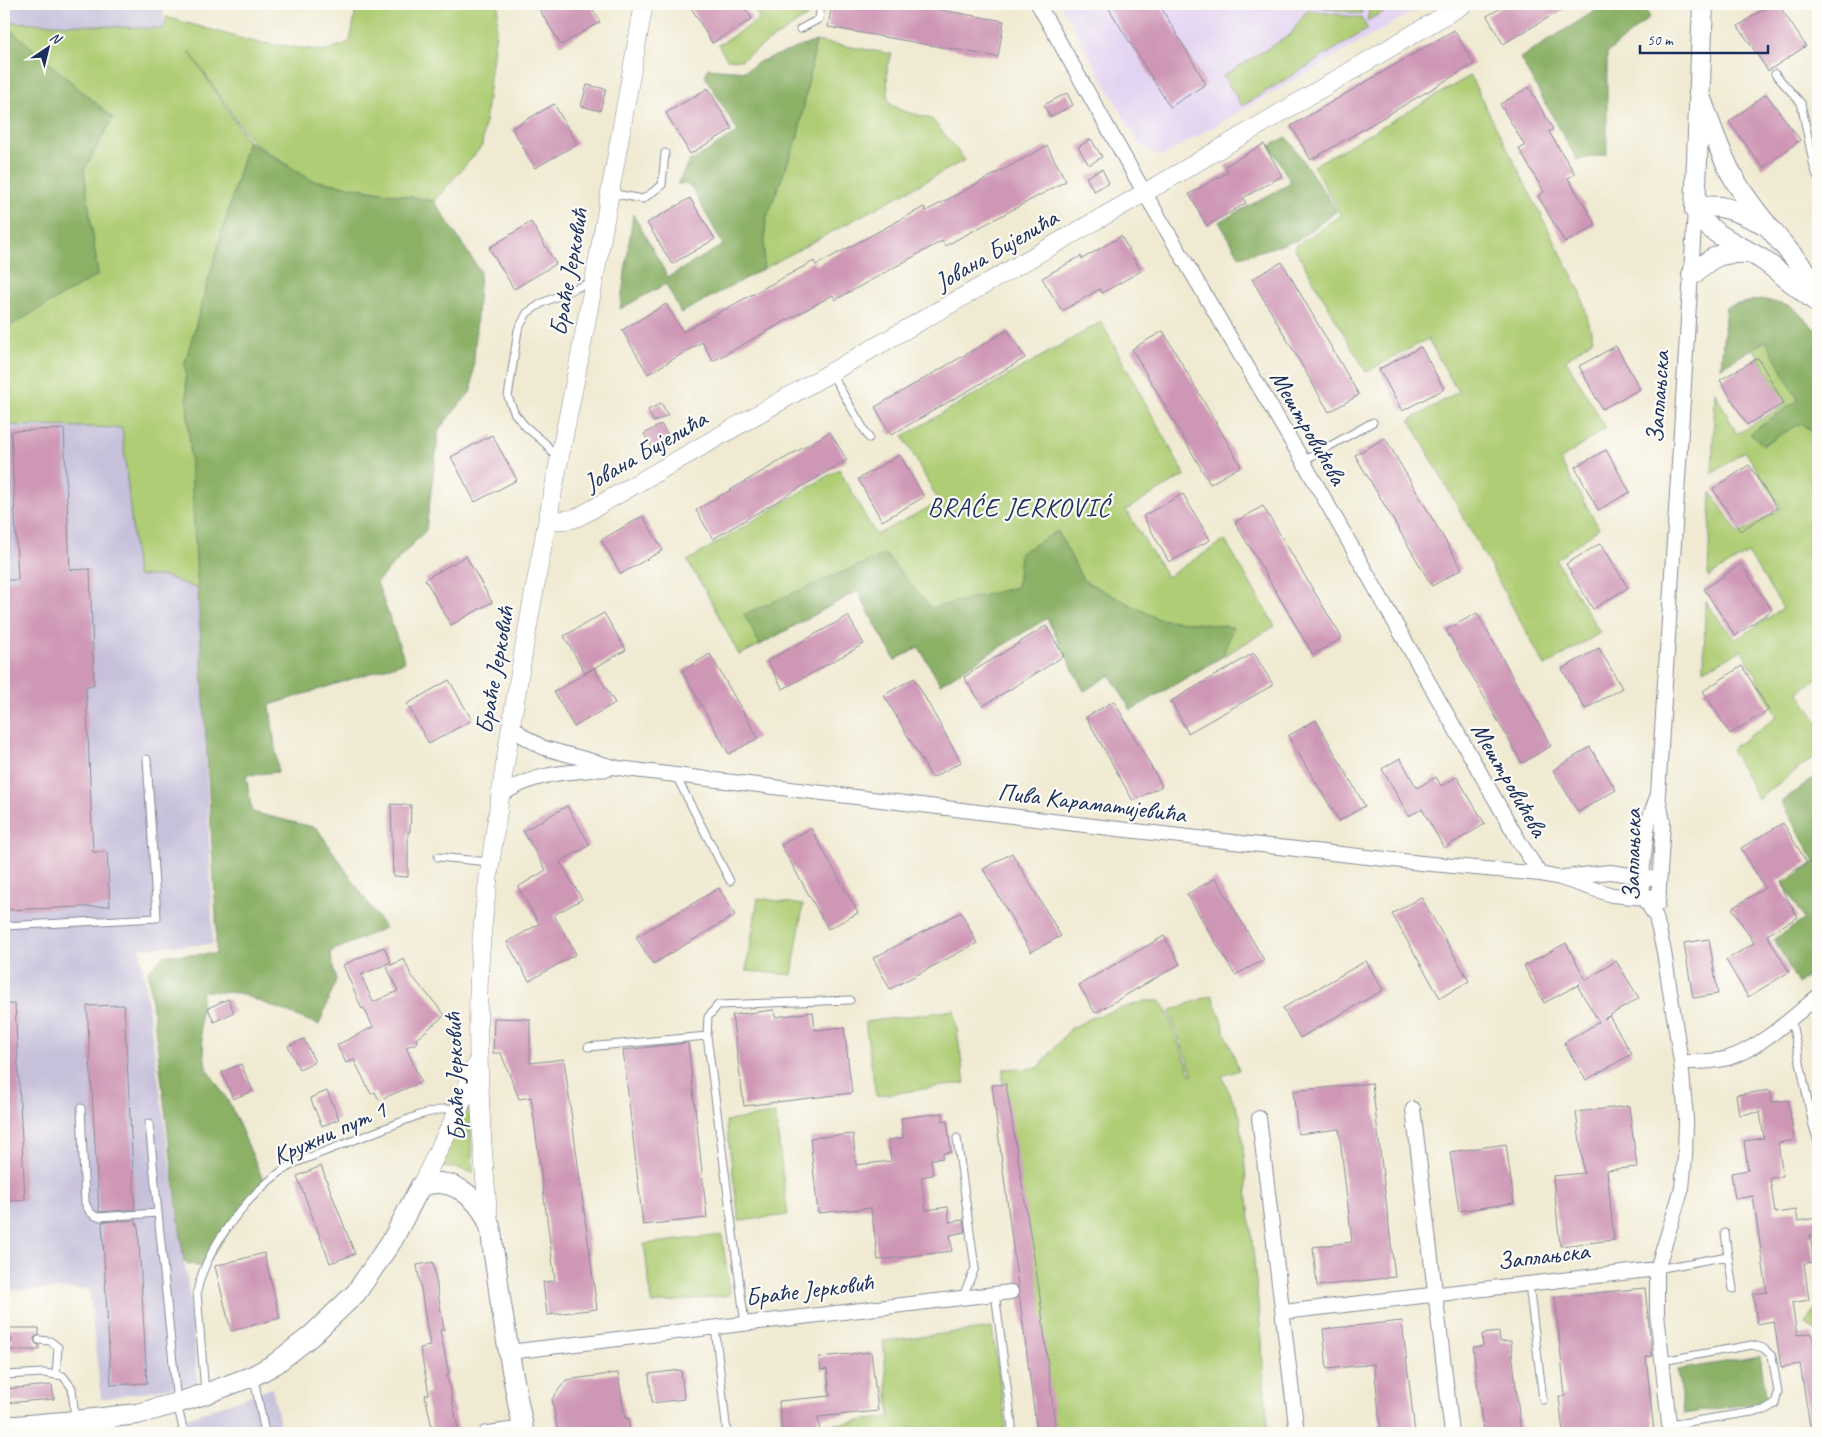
<svg xmlns="http://www.w3.org/2000/svg" width="1822" height="1437" font-family="Caveat,sans-serif">
	<style>
		.built { fill: #e3d3f2 }
		.industrial { fill: #c6c0da }
		.green { fill: #afcd74; stroke: #657e69 }
		.forest { fill: #8bb066; stroke: #537062 }
		.building { fill: #cf97b6 }
		.lines { fill: none; stroke-linecap: round; stroke-linejoin: round }
		.service-casing { stroke: #868c98; stroke-width: 9 }
		.minor-casing { stroke: #868c98; stroke-width: 16 }
		.tertiary-casing { stroke: #868c98; stroke-width: 19 }
		.secondary-casing { stroke: #868c98; stroke-width: 22 }
		.service { stroke: #fff; stroke-width: 7 }
		.minor { stroke: #fff; stroke-width: 14 }
		.tertiary { stroke: #fff; stroke-width: 18 }
		.secondary { stroke: #fff; stroke-width: 20 }
		.labels { text-anchor: middle; stroke-width: 4.5; stroke-linejoin: round; paint-order: stroke }
		.street-label { font-size: 25px; fill: #1b2f5e; stroke: #fdfcf7 }
		.neighbourhood-label { font-size: 26px; letter-spacing: 1px; fill: #1b2f5e; stroke: #fdfcf7 }
	</style>
	<rect width="100%" height="100%" fill="#fdfcf7"/>
	<filter id="ink" filterUnits="userSpaceOnUse"><feTurbulence type="fractalNoise" baseFrequency=".02" numOctaves="2"/><feDisplacementMap in="SourceGraphic" scale="10" xChannelSelector="R" yChannelSelector="G"/><feConvolveMatrix kernelMatrix="1 2 1 2 8 2 1 2 1" color-interpolation-filters="sRGB"/></filter>
	<filter id="wash" filterUnits="userSpaceOnUse"><feTurbulence type="fractalNoise" baseFrequency=".0096" numOctaves="4" result="noise"/><feDisplacementMap in="SourceGraphic" scale="20" xChannelSelector="R" yChannelSelector="G"/><feGaussianBlur stdDeviation="1.12" result="paint"/><feColorMatrix in="noise" values="0 0 0 0 0 0 0 0 0 0 0 0 0 0 0 0 0 1.4 0 .05"/><feComposite in="paint" operator="in"/></filter>
	<g filter="url(#wash)">
		<rect width="100%" height="100%" fill="#f0ead2"/>
		<!-- built -->
		<path class="built" d="M1060 4H1426L1161 157 1139 144Z"/>
		<!-- industrial -->
		<path class="industrial" d="M4 4H163L175 270 185 363 205 733 213 944 140 948 184 1262 188 1284 198 1383 101 1399 89 1289 9 1290 4 1297Z
			M272 1388 282 1433H131L170 1424Z"/>
		<!-- green -->
		<path class="green" d="M4 4H7L8 22 164 29 166 17 254 42 324 51 350 42 357 4H499L482 146 434 201 311 180 251 141 189 51 248 141 185 363 198 589 165 576H137L122 428 4 425V313L10 325 98 275 84 170 113 118 4 24Z
			M751 4H812L810 14 741 60 727 59 718 45 760 19Z
			M1302 4H1363L1361 14Z
			M1370 4H1397L1367 21Z
			M1307 10 1361 18 1368 29 1242 106 1223 76 1290 35Z
			M816 41 892 54 887 66 888 102 900 110 932 119 965 160 763 269 766 219 798 136Z
			M1470 76 1581 293 1593 339 1566 360 1606 428 1560 460 1599 528 1556 560 1600 633 1545 666 1410 420 1458 392 1428 339 1366 372 1294 247 1341 215 1313 166Z
			M1761 299 1792 307 1818 332V429L1812 432 1818 442V556L1808 562 1818 577V678L1798 692 1818 723V754L1758 799 1731 749 1777 717 1742 650 1704 670 1705 601 1735 640 1783 608 1748 553 1708 577 1711 492 1739 534 1781 508 1745 451 1712 474 1715 392 1737 434 1786 404 1753 348 1721 367 1726 307Z
			M1101 322 1185 475 1126 510 1167 577 1225 540 1275 626 1131 710 1110 675 1084 691 1047 618 940 684 919 647 895 660 857 591 760 645 739 655 706 592 687 561 839 469 876 535 939 502 903 436Z
			M758 898 803 905 792 975 746 971Z
			M1212 995 1239 1070 1222 1076 1240 1116 1262 1343 1264 1384 1269 1433H1051L1035 1293 1003 1087V1069L1038 1068 1070 1029 1093 1017 1145 1001H1160L1167 1012 1191 1075H1193L1169 1011Z
			M954 1010 965 1083 876 1096 865 1022Z
			M469 1097 473 1173 457 1168 439 1167Z
			M775 1114 788 1215 739 1221 726 1121Z
			M722 1235 730 1295 652 1304 644 1244Z
			M1818 1309V1332L1806 1324 1813 1311Z
			M992 1328 1006 1425 1002 1433H830L829 1425 890 1417 883 1341Z"/>
		<!-- forest -->
		<path class="forest" d="M1606 4H1642L1650 17 1607 53V154L1577 160 1520 58Z
			M4 24 113 118 84 170 98 275 10 326 4 313Z
			M816 41 798 136 766 219 763 269 681 313 666 284 620 309 633 214 668 277 723 245 692 188 686 184H677L690 160H693L738 132 705 76 708 68 745 71 761 61Z
			M1287 137 1337 211 1298 240 1240 257 1219 222 1291 183 1270 146Z
			M248 141 311 180 434 201 480 271 472 390 439 429 426 530 377 582 405 662 270 705 278 772 246 775 252 812 317 828 385 928 330 952 336 980 319 1025 239 993 202 991 200 1024 206 1067 230 1104 265 1184 254 1194 204 1268 184 1262 148 971 165 955 216 954V917L185 363Z
			M1761 299 1792 307 1818 332V429L1812 432 1801 423 1763 445 1750 433 1798 400 1766 341 1721 367 1726 307Z
			M1058 531 1083 580 1158 619 1233 627 1223 656 1131 710 1110 675 1084 691 1047 618 940 684 919 647 895 660 857 591 760 645 744 614 885 554 931 608 1017 587 1020 553Z
			M1818 774V966L1798 984 1774 939 1804 920 1783 883 1815 862 1781 802Z
			M1760 1356 1767 1401 1684 1414 1677 1370Z"/>
		<g id="blocks">
			<!-- building -->
			<path class="building" d="M536 4H590L600 22 561 45Z
				M689 4H742L752 19 712 43Z
				M832 4H906L1004 21 998 57 828 27Z
				M1106 4H1159L1206 84 1170 107Z
				M1508 4H1572L1503 44 1487 16Z
				M1771 4H1778L1806 46 1768 71 1738 26Z
				M1454 30 1474 64 1311 160 1291 126Z
				M587 85 606 89 600 111 581 106Z
				M1529 87 1553 129 1549 132 1575 174 1568 178 1596 225 1565 243 1538 196 1544 192 1519 149 1525 146 1500 104Z
				M708 88 732 129 690 154 666 113Z
				M1067 93 1073 105 1050 117 1044 105Z
				M1766 94 1800 140 1763 168 1729 122Z
				M554 104 577 144 535 168 512 128Z
				M1091 139 1102 157 1089 165 1078 147Z
				M1264 144 1282 176 1243 198 1246 203 1207 226 1189 194 1228 172 1225 166Z
				M1047 146 1066 181 945 246 942 241 835 300 833 295 713 361 702 342 648 374 622 330 666 304 683 332 814 261 816 265 924 207 926 211Z
				M1102 169 1109 183 1094 191 1086 177Z
				M690 198 715 239 672 264 647 223Z
				M531 222 556 264 514 289 489 248Z
				M1121 236 1141 271 1102 293 1100 289 1062 311 1042 278 1081 256 1082 259Z
				M1282 262 1359 395 1329 412 1252 279Z
				M1008 330 1025 358 891 435 875 407Z
				M1163 331 1241 466 1210 484 1132 349Z
				M1616 346 1640 389 1602 409 1579 366Z
				M1421 347 1444 389 1402 411 1379 369Z
				M1758 358 1784 403 1747 425 1720 380Z
				M661 403 668 415 654 422 648 410Z
				M661 424 671 440 655 451 644 434Z
				M64 429 70 570 90 569 94 685 86 686 93 852H107L110 906 4 910V580H18L11 431Z
				M830 432 847 460 713 539 696 510Z
				M492 435 517 480 475 502 451 457Z
				M1385 438 1462 569 1432 586 1355 455Z
				M1606 450 1630 492 1598 510 1575 467Z
				M900 455 924 497 882 521 858 479Z
				M1749 465 1777 508 1740 531 1713 489Z
				M1183 494 1210 540 1169 562 1143 516Z
				M1263 506 1342 638 1313 655 1235 522Z
				M643 516 663 550 621 574 601 540Z
				M1601 543 1628 588 1593 609 1566 564Z
				M466 556 492 602 451 625 425 579Z
				M1741 564 1772 610 1735 636 1704 589Z
				M604 613 626 650 585 673 564 636Z
				M1477 613 1551 746 1522 763 1446 630Z
				M848 616 864 644 783 689 767 661Z
				M1046 626 1064 656 983 706 964 677Z
				M1599 648 1622 688 1585 709 1562 669Z
				M1254 653 1273 685 1188 733 1171 701Z
				M710 654 758 738 729 754 682 671Z
				M1742 666 1769 710 1730 734 1703 691Z
				M594 668 615 703 574 727 554 692Z
				M914 678 961 762 932 778 884 695Z
				M449 680 472 720 429 744 407 704Z
				M1114 701 1162 786 1133 801 1086 717Z
				M1316 720 1365 806 1339 821 1288 736Z
				M1590 747 1616 790 1578 812 1553 770Z
				M1400 758 1417 788 1436 777 1441 786 1457 777 1485 824 1444 848 1422 809 1409 816 1382 769Z
				M391 804 411 805 410 832H408V877L393 876Z
				M567 806 590 845 560 862 582 899 554 915 576 954 529 981 507 942 539 924 518 887 546 870 523 831Z
				M1783 823 1807 863 1777 881 1798 917 1767 935 1789 972 1748 997 1726 960 1754 943 1732 908 1765 888 1741 848Z
				M811 828 858 913 828 929 781 845Z
				M1012 853 1061 936 1031 952 983 869Z
				M1216 878 1264 960 1235 975 1187 894Z
				M719 888 735 915 653 964 636 937Z
				M1421 897 1469 981 1440 998 1392 914Z
				M961 912 977 943 890 989 873 958Z
				M1164 936 1180 964 1095 1013 1079 985Z
				M1709 939 1718 994 1693 998 1684 943Z
				M1566 943 1586 980 1616 961 1639 998 1604 1019 1609 1016 1632 1054 1586 1080 1564 1043 1599 1022 1577 985 1580 984 1544 1003 1524 966Z
				M384 947 391 962 361 975 373 1002 398 991 387 967 404 959 411 975 445 1015 416 1039 417 1043 406 1047 421 1082 379 1100 375 1092 371 1094 354 1060 346 1063 337 1045 373 1027 364 1008 362 1009 343 965Z
				M1366 961 1383 990 1300 1038 1283 1008Z
				M228 999 234 1012 214 1022 208 1008Z
				M4 1004H15L25 1200 4 1201Z
				M124 1005 135 1209 99 1212 87 1006Z
				M774 1010 775 1017 813 1012 815 1030 844 1027 852 1093 744 1106 732 1015Z
				M494 1018 530 1019V1063L564 1059 597 1309 547 1315 543 1282 555 1281 531 1097 519 1099 501 1053H493Z
				M304 1039 315 1062 299 1069 288 1046Z
				M688 1043 707 1218 643 1225 623 1050Z
				M241 1064 253 1091 233 1099 222 1072Z
				M1372 1083 1395 1277 1317 1286 1313 1247 1352 1242 1339 1129 1298 1134 1293 1091Z
				M1006 1084 1039 1289 1056 1433H1037L992 1085Z
				M1770 1090 1772 1102 1788 1100 1794 1140 1778 1143 1783 1176 1770 1178 1775 1213 1796 1210 1798 1221 1817 1218 1818 1234 1810 1235 1814 1262 1804 1263 1809 1300 1792 1303 1797 1335 1812 1333 1814 1346 1818 1345V1425L1810 1426 1800 1364 1781 1367 1774 1321 1757 1324 1753 1294 1767 1292 1753 1196 1735 1199 1731 1173 1748 1170 1744 1141 1764 1138 1760 1112 1739 1115 1736 1095Z
				M327 1091 339 1119 322 1126 310 1098Z
				M1629 1106 1637 1167 1607 1170 1614 1240 1560 1246 1553 1176 1584 1173 1576 1112Z
				M943 1113V1121L947 1120 951 1152 943 1153V1158L931 1159 933 1175 921 1177 926 1210 948 1207 949 1222 963 1220 965 1232 950 1235 952 1251 878 1260 871 1208 818 1213 810 1138 853 1134 856 1165 891 1161 888 1140 903 1138 901 1118Z
				M1506 1144 1514 1203 1459 1211 1450 1152Z
				M321 1166 355 1254 330 1263 297 1176Z
				M136 1220V1224H138L147 1383 111 1385 102 1222Z
				M264 1253 280 1318 231 1331 215 1266Z
				M433 1262 444 1330H440L449 1375H447L459 1433H433L425 1395 429 1394 420 1348 430 1346 417 1265Z
				M1645 1288 1652 1356 1646 1357 1654 1433H1563L1559 1396H1565L1555 1297Z
				M1402 1321 1415 1433H1381L1374 1364 1327 1369 1323 1329Z
				M7 1328H39V1335L35 1337 34 1340 36 1344 39 1345V1350H7V1345L11 1343 12 1340 10 1336 7 1335Z
				M1499 1332 1500 1342 1511 1341 1521 1433H1483L1473 1347 1483 1346 1482 1334Z
				M871 1352 878 1411 818 1417 820 1433H782L779 1401 830 1396 827 1369 821 1370 819 1357Z
				M681 1370 684 1399 652 1403 649 1374Z
				M618 1373 625 1418H628L630 1433H558L552 1399 566 1380Z
				M52 1385 54 1399 4 1403V1389Z"/>
		</g>
	</g>
	<g filter="url(#ink)">
		<use href="#blocks" fill-opacity="0" stroke="#868c98" stroke-width="1"/>
		<g class="lines">
			<!-- service casing -->
			<g class="service-casing">
				<path id="service" d="M800 29 819 19 821 4
					M1775 74 1801 103 1814 167 1818 178
					M610 193 643 199 662 185 665 153
					M831 373 869 438
					M557 459 546 444 525 426 515 414 508 397 518 330 527 313 542 303 576 288 592 282
					M1303 461 1373 422
					M676 776 730 881
					M438 857 489 862
					M4 926 157 918 147 759
					M1791 1018 1813 1126 1818 1141
					M707 1036 708 1017 718 1005 850 1000
					M588 1047 707 1036 745 1324
					M81 1108 85 1202C88 1210 90 1214 98 1217L158 1213
					M149 1123 177 1403 184 1433
					M957 1138 975 1268 963 1296
					M1728 1256 1733 1289
					M1657 1269 1728 1256 1725 1233
					M1529 1284 1543 1400
					M995 1293 1012 1425 1011 1433
					M715 1327 727 1433
					M4 1340H7
					M39 1340 50 1341 58 1347 56 1375
					M1662 1361 1752 1345 1763 1348 1772 1356 1778 1392 1775 1404 1765 1410 1669 1425
					M4 1375 44 1373 63 1376 72 1388 75 1419
					M254 1379 265 1433
					M205 1393 197 1292C206 1246 254 1185 295 1163L419 1115 443 1109H459
					M108 1418 113 1433
					M484 1433V1430L520 1425"/>
			</g>
			<!-- minor casing -->
			<g class="minor-casing">
				<path id="minor" d="M1038 4 1144 192 1303 461 1520 843 1540 874
					M511 724 523 736 544 748 618 768 1118 829 1421 863 1540 874 1560 878 1612 895 1644 898 1659 895
					M500 796C534 772 568 772 608 769
					M1658 796 1663 822 1658 904
					M1564 877 1610 872 1651 878
					M1681 1062C1697 1062 1713 1062 1728 1058 1760 1048 1793 1017 1818 996
					M1413 1109 1452 1433
					M1259 1118 1297 1433
					M1283 1312 1657 1269
					M509 1352 1011 1292
					M1670 1433 1657 1314V1269L1682 1188 1685 1157 1686 1119 1681 1062 1664 952 1656 917 1644 898 1643 890 1642 876 1646 837 1649 819 1658 794 1695 210"/>
			</g>
			<!-- tertiary casing -->
			<g class="tertiary-casing">
				<path id="tertiary" d="M548 519C574 523 579 517 601 504L1172 177 1464 4
					M420 1187 459 1109 474 1068
					M489 1223C481 1141 476 1059 479 976 482 913 492 852 501 791 520 662 544 534 570 406 597 273 619 138 644 4"/>
			</g>
			<!-- secondary casing -->
			<g class="secondary-casing">
				<path id="secondary" d="M1699 93C1709 121 1718 149 1732 175 1754 215 1790 250 1818 287
					M1695 210 1703 4
					M1695 210C1709 235 1740 245 1763 260 1782 274 1800 289 1818 303
					M1695 210C1720 200 1743 214 1766 225
					M1692 275C1712 256 1721 251 1750 253
					M4 1427 76 1421 137 1414 177 1403 205 1394 253 1376 275 1364 311 1336 356 1293 393 1239 420 1187C449 1173 481 1198 490 1227 492 1234 492 1242 493 1249 496 1266 498 1282 500 1298 507 1343 515 1389 524 1433"/>
			</g>
			<!-- service -->
			<use href="#service" class="service"/>
			<!-- minor -->
			<use href="#minor" class="minor"/>
			<!-- tertiary -->
			<use href="#tertiary" class="tertiary"/>
			<!-- secondary -->
			<use href="#secondary" class="secondary"/>
		</g>
	</g>
	<g class="labels">
		<!-- street labels -->
		<g class="street-label">
			<text transform="translate(996 249) rotate(-30)" y="9">Јована Бијелића</text>
			<text transform="translate(568 272) rotate(-80)" y="9">Браће Јерковић</text>
			<text transform="translate(1657 397) rotate(-86)" y="9">Заплањска</text>
			<text transform="translate(1309 427) rotate(60)" y="9">Мештровићева</text>
			<text transform="translate(645 450) rotate(-30)" y="9">Јована Бијелића</text>
			<text transform="translate(494 670) rotate(-80)" y="9">Браће Јерковић</text>
			<text transform="translate(1510 779) rotate(60)" y="9">Мештровићева</text>
			<text transform="translate(1092 802) rotate(7)" y="9">Пива Караматијевића</text>
			<text transform="translate(1631 855) rotate(-89)" y="9">Заплањска</text>
			<text transform="translate(454 1077) rotate(-92)" y="9">Браће Јерковић</text>
			<text transform="translate(329 1132) rotate(-24)" y="9">Кружни пут 1</text>
			<text transform="translate(1543 1255) rotate(-7)" y="9">Заплањска</text>
			<text transform="translate(809 1289) rotate(-7)" y="9">Браће Јерковић</text>
		</g>
		<!-- neighbourhood labels -->
		<g class="neighbourhood-label">
			<text x="1019" y="516">BRAĆE JERKOVIĆ</text>
		</g>
	</g>
	<!-- margin -->
	<rect width="1822" height="1437" fill="none" stroke="#fdfcf7" stroke-width="20"/>
	<!-- north arrow -->
	<g transform="translate(48 48) rotate(35)" stroke="#fdfcf7" stroke-width="4" paint-order="stroke">
	<path d="M0-4L9 19L0 12L-9 19Z" fill="#1b2f5e"/>
	<text y="-8" font-size="14" font-weight="bold" text-anchor="middle" fill="#1b2f5e">N</text>
	</g>
	<!-- scale -->
	<path d="M1640 45v8h128v-8" fill="none" stroke="#1b2f5e" stroke-width="2.5"/>
	<text x="1647" y="45" font-size="15" fill="#1b2f5e" stroke="#fdfcf7" stroke-width="4" paint-order="stroke">50 m</text>
</svg>
